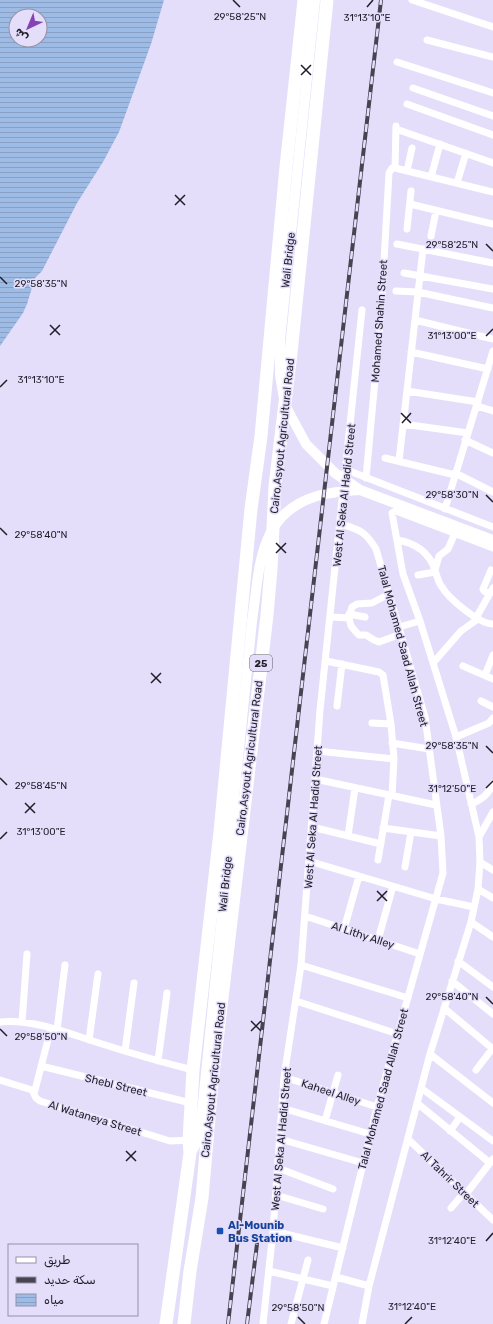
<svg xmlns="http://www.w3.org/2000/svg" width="493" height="1324" font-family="Rubik,Cairo,sans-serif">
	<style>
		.water { fill: url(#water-rules); fill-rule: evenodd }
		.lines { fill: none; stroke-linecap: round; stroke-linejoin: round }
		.street { stroke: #fff; stroke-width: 7 }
		.secondary { stroke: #fff; stroke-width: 10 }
		.highway { stroke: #fff; stroke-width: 13 }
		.rail-casing { stroke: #474351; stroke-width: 4 }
		.rail { stroke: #e4defb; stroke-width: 2.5; stroke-dasharray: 8; stroke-linecap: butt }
		.ticks { fill: none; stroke: #211e29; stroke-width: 1.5 }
		.transit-dot { fill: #1a4fb4; stroke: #e4defb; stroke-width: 1.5 }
		.labels { text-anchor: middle; stroke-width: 3; stroke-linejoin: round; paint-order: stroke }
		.shield { fill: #e4defb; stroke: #5c5868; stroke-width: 1 }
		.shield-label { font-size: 10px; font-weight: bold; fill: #211e29 }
		.street-label { font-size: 11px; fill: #211e29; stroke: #e4defb }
		.transit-label { font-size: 11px; font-weight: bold; fill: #164399; stroke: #e4defb; text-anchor: start }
		.ticks-label { font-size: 10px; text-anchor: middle; fill: #211e29; stroke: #e4defb; stroke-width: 3; stroke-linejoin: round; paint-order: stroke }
	</style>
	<defs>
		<pattern id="water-rules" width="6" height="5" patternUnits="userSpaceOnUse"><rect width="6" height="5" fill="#9dbbe4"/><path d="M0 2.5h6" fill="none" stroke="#87a0c4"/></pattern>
	</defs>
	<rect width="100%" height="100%" fill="#e4defb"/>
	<!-- water -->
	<path class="water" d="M0 0H164L151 44 119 132 103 162 77 203 42 271 35 278 27 304 23 313 0 346ZM16 16H40V40H16Z"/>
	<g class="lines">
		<!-- street -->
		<path class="street" d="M412 0 493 27
			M427 40 493 57
			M397 62 493 93
			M413 88 493 116
			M407 104 493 135
			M396 129 493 163
			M395 168 493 192
			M395 168 396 126
			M407 171 412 148
			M431 177 440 144
			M457 183 466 153
			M410 204 493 224
			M407 229 411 191
			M431 236 436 211
			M397 244 493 263
			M404 273 493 289
			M396 291 418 292 493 308
			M415 320 493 339
			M411 352 488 369
			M407 391 478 402
			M477 406 493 411
			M403 424 468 433
			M465 440 493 453
			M385 458 455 475
			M399 461 423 249
			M347 470 493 527
			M455 473 493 492
			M366 478 381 314 389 173 392 168H395
			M445 509 493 351
			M397 540C416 543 429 552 435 570 437 576 438 582 442 587 449 599 479 624 493 624
			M435 570 439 556 448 549 455 533
			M418 575 435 572
			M489 594 484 591 483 589 491 570
			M349 614 365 617
			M331 617 349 618
			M349 618 351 626 356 632 359 635H366L374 640 379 642 401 634
			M349 618 352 607 357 604 372 603 389 594
			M476 618 493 588
			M399 627 420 621
			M326 661 379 672 383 675 391 724 394 759 392 795
			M433 663 461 631 478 619
			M463 666 493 679
			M485 675 493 655
			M481 701 493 707
			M337 706 342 664
			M372 723 391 724
			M456 737 489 723 493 718
			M392 743 429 749
			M317 751 394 759
			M315 779 436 805
			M471 804C481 800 488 795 493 784
			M312 827 381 844
			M383 828 441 836
			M348 836 355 788
			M479 837 493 812
			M378 860 389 795
			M309 861 436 899 474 907
			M480 862 493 870
			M405 867 411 832
			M478 889 493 898
			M305 916 420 954
			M471 922 493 937
			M344 929 359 876
			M378 940 393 886
			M458 961 493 987
			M301 965 408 998
			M452 981 493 1014
			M296 1001 398 1034
			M444 1008 493 1049
			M0 1022C34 1019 67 1033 99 1043 130 1053 161 1062 193 1070
			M22 1022 27 954
			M57 1030 65 965
			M89 1040 98 974
			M125 1051 134 983
			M430 1054 493 1103
			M158 1061 167 993
			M41 1066 191 1103
			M476 1070 492 1049
			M284 1077 377 1107
			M0 1080 32 1090 36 1098 40 1101 170 1141 192 1140
			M421 1088 493 1141
			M34 1094 51 1028
			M417 1103 490 1163
			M282 1108 370 1134
			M325 1121 338 1075
			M450 1131 460 1117
			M280 1139 363 1163
			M408 1139 493 1220
			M278 1168 333 1189
			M466 1194 493 1159
			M276 1195 323 1209
			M451 1208 464 1193
			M273 1231 343 1248
			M269 1271 333 1286
			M336 1277 369 1286
			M263 1324 273 1231 284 1077 301 965 320 710 362 310
			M291 1324 308 1260
			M324 1324 377 1107 443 873 441 836 425 717 376 549C365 531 360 530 341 524
			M362 1324 369 1286 430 1054 471 922 478 889 480 862 479 837 456 737 420 621 403 574 392 513 396 511 493 548"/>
		<!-- secondary -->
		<path class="secondary" d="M315 0 280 340V375L285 405 306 444 335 473 360 490 493 540
			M190 1153C198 1144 199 1133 201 1122L252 621C260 569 257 514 317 496 331 492 346 491 360 490"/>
		<!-- highway -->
		<path class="highway" d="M166 1324 190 1153 189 1140 193 1070 220 832 251 509 261 436 286 167 304 0
			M184 1324 190 1271 202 1198 212 1083 267 615 271 569 275 486 291 353 327 0"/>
		<!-- rail casing -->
		<g class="rail-casing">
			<path id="rail" d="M228 1324 381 0
				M247 1324 257 1244"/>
		</g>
		<!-- rail -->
		<use href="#rail" class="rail"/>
	</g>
	<!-- ticks -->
	<path class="ticks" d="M233 0 240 7M367 7 373 0M301 65 311 75M301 75 311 65M175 195 185 205M175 205 185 195M486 244 493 251M0 277 7 284M50 325 60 335M50 335 60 325M486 336 493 329M0 387 7 380M401 413 411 423M402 423 411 413M486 495 493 502M0 528 7 535M276 543 286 553M276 553 286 543M151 673 161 683M151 683 161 673M486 746 493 753M0 778 7 785M486 788 493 781M25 803 35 813M25 813 35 803M0 839 7 832M377 891 387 901M377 901 387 891M486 997 493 1004M251 1021 261 1031M0 1029 7 1036M251 1031 261 1021M126 1151 136 1161M126 1161 136 1151M486 1241 493 1233M298 1317 305 1324M405 1324 412 1317"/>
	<!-- markers -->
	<rect class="transit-dot" x="216" y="1227" width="8" height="8" rx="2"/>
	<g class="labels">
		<!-- shield labels -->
		<rect class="shield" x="250" y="655" width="22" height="16" rx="3"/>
		<g class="shield-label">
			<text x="261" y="667">25</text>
		</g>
		<!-- street labels -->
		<g class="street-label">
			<text transform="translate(288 260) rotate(-84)" y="4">Wali Bridge</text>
			<text transform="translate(379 321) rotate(-86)" y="4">Mohamed Shahin Street</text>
			<text transform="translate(282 436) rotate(-84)" y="4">Cairo,Asyout Agricultural Road</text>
			<text transform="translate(344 495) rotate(-84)" y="4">West Al Seka Al Hadid Street</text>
			<text transform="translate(403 646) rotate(75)" y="4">Talal Mohamed Saad Allah Street</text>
			<text transform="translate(249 758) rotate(-83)" y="4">Cairo,Asyout Agricultural Road</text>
			<text transform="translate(313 817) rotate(-86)" y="4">West Al Seka Al Hadid Street</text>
			<text transform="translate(225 884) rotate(-84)" y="4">Wali Bridge</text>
			<text transform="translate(363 935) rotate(18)" y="4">Al Lithy Alley</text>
			<text transform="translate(213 1080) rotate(-84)" y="4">Cairo,Asyout Agricultural Road</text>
			<text transform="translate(116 1085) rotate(14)" y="4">Shebl Street</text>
			<text transform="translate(383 1089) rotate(-75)" y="4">Talal Mohamed Saad Allah Street</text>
			<text transform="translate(331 1092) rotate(18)" y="4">Kaheel Alley</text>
			<text transform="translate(95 1118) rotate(17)" y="4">Al Wataneya Street</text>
			<text transform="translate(281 1139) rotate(-85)" y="4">West Al Seka Al Hadid Street</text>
			<text transform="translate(450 1179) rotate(44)" y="4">Al Tahrir Street</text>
		</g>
		<!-- transit labels -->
		<g class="transit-label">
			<text x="228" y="1229">Al-Mounib<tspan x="228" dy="13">Bus Station</tspan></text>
		</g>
	</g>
	<g class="ticks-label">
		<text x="240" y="20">29°58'25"N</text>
		<text x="367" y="21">31°13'10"E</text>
		<text x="452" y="248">29°58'25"N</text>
		<text x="41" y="287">29°58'35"N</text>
		<text x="452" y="339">31°13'00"E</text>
		<text x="41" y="383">31°13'10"E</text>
		<text x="452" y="498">29°58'30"N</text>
		<text x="41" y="538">29°58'40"N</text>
		<text x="452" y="749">29°58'35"N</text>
		<text x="41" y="789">29°58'45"N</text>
		<text x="452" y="792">31°12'50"E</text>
		<text x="41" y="835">31°13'00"E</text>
		<text x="452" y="1000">29°58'40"N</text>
		<text x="41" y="1040">29°58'50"N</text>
		<text x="452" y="1244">31°12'40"E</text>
		<text x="412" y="1310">31°12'40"E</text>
		<text x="298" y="1311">29°58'50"N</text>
	</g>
	<!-- legend -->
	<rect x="8" y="1244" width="130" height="72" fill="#e4defb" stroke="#9691a7"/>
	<rect x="16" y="1257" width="20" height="6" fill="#ffffff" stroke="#9691a7"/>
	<text x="44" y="1264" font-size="12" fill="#211e29">طريق</text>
	<rect x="16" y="1277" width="20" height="6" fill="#474351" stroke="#9691a7"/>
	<text x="44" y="1284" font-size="12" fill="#211e29">سكة حديد</text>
	<rect x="16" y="1294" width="20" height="12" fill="url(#water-rules)" stroke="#9691a7"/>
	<text x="44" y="1304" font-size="12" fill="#211e29">مياه</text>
	<!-- north arrow -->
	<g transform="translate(28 28) rotate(224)"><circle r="19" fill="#e4defb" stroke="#9691a7"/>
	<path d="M0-3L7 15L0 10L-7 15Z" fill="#8641b4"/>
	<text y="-6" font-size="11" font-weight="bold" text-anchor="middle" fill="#211e29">ش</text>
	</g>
</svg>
